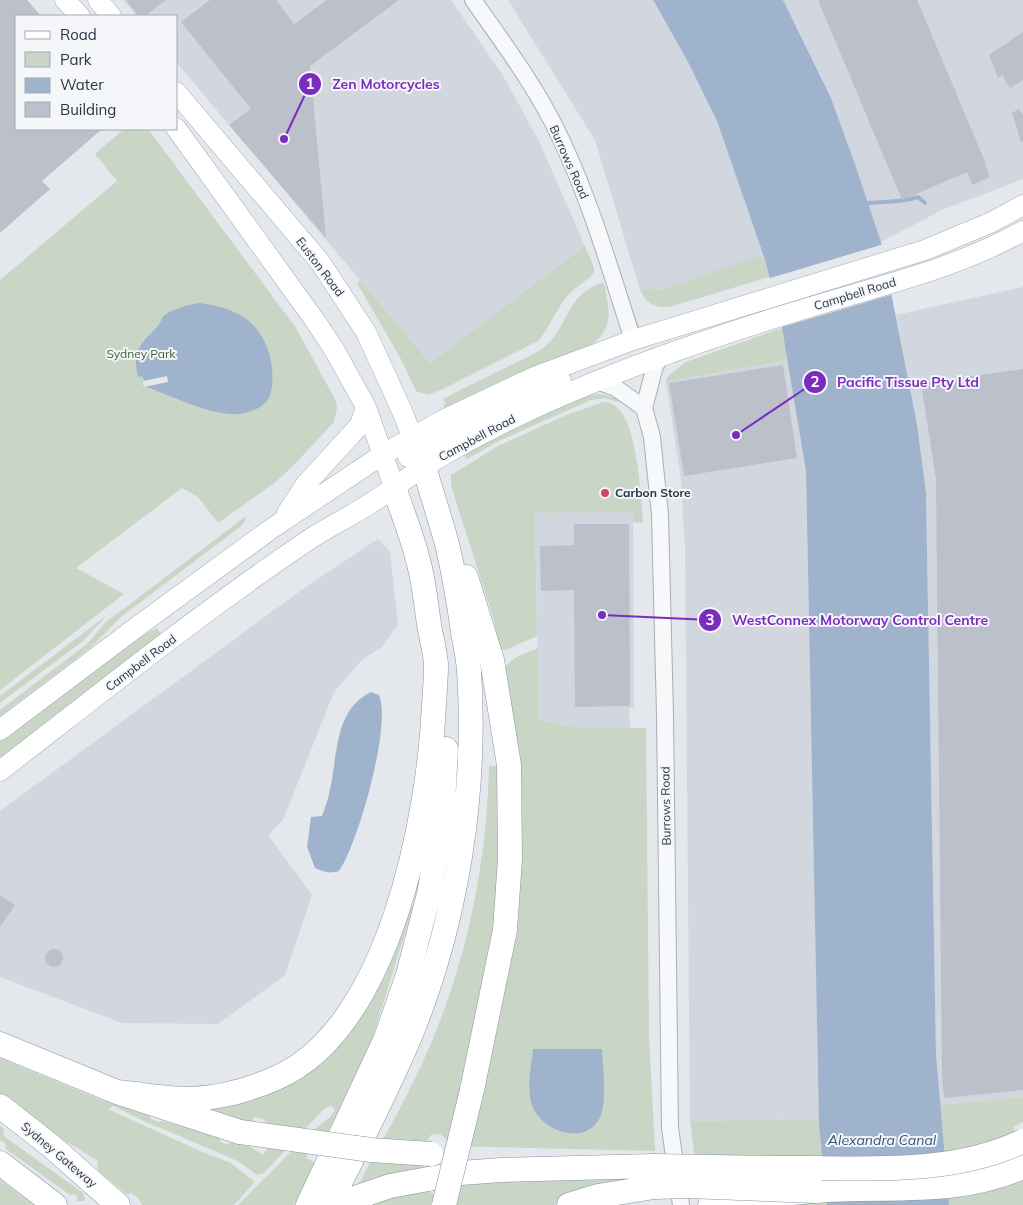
<svg xmlns="http://www.w3.org/2000/svg" width="1023" height="1205" font-family="Mulish,sans-serif">
	<style>
		.built { fill: #d2d6de }
		.green { fill: #c9d6c5 }
		.water { fill: #9fb4cc }
		.pier { fill: #e4e7ec }
		.lines { fill: none; stroke-linecap: round; stroke-linejoin: round }
		.stream { stroke: #9fb4cc; stroke-width: 4 }
		.building { fill: #bbc0ca }
		.minor-casing { stroke: #a9aeb7; stroke-width: 18 }
		.major-casing { stroke: #a3abb8; stroke-width: 21 }
		.highway-casing { stroke: #8b94a3; stroke-width: 25 }
		.minor { stroke: #f7f8fa; stroke-width: 16 }
		.major { stroke: #fff; stroke-width: 20 }
		.highway { stroke: #fff; stroke-width: 24 }
		.highway-bridge-casing { stroke: #8b94a3; stroke-width: 25; stroke-linecap: butt }
		.highway-bridge { stroke: #fff; stroke-width: 24 }
		.poi-dot { fill: #d1495b; stroke: #f4f6f9; stroke-width: 2 }
		.labels { text-anchor: middle; stroke-width: 4; stroke-linejoin: round; paint-order: stroke }
		.street-label { font-size: 12px; fill: #2b3445; stroke: #f4f6f9 }
		.park-label { font-size: 12px; fill: #3f6138; stroke: #f4f6f9 }
		.poi-label { font-size: 12px; font-weight: bold; fill: #2b3445; stroke: #f4f6f9; text-anchor: start }
		.water-label { font-size: 14px; font-style: italic; fill: #34527a; stroke: #f4f6f9 }
		.leader { fill: none; stroke: #7b2cbf; stroke-width: 2 }
		.callout-dot { fill: #7b2cbf; stroke: #f4f6f9; stroke-width: 2 }
		.mark-label { font-size: 15px; text-anchor: middle; font-weight: bold; fill: #fff }
		.callout-label { font-size: 14px; text-anchor: middle; font-weight: bold; fill: #7b2cbf; stroke: #f4f6f9; stroke-width: 4; stroke-linejoin: round; paint-order: stroke }
	</style>
	<rect width="100%" height="100%" fill="#e4e7ec"/>
	<!-- built -->
	<path class="built" d="M123 0H451L502 74 539 141 585 246 430 363 176 62V16H137Z
		M508 0H653L688 62 717 121 765 260 760 257 660 290 648 288 640 290 595 140Z
		M783 0H1023V179L942 210 881 242 855 164 831 98Z
		M1023 287V1097L940 1105 936 1054 926 493 917 424 896 315Z
		M788 360 806 471 819 1119 690 1121 685 548 681 480 666 382Z
		M633 512 634 708H629L630 728H580L539 720 535 513Z
		M378 539 390 552 398 624 382 647 363 659 334 692 283 820 268 835 312 895 285 975 218 1024 122 1023 0 977V811L307 586Z"/>
	<!-- green -->
	<path class="green" d="M124 129H148L296 328 336 401 337 408 334 422 292 467 273 484 218 523 198 497 182 488 76 568 124 594 0 690V280L117 181 95 154Z
		M585 246C587 253 595 265 594 272 593 277 576 287 571 292 557 306 551 326 538 341L443 389 428 395 416 391 402 361 357 283 360 280 430 363Z
		M760 256 765 260 769 277 673 306C658 309 647 305 640 290L648 288 660 290Z
		M601 283 604 284C611 316 614 329 585 350L453 406 444 408 445 403 443 399C465 387 487 377 509 366 520 360 533 355 543 348 569 328 564 297 601 283Z
		M782 328 788 360 666 382 668 376 686 362Z
		M595 394 605 395 619 399 617 402 605 398 591 400 499 441 467 459 462 454 496 435 585 397Z
		M603 402C605 402 608 402 610 403 638 412 641 498 643 523L633 522V512L535 513 537 636 505 650 501 649 499 645 494 620 451 486V473L453 474 496 447 564 416Z
		M246 516 244 523 240 527 122 616 90 648 0 716V710L87 644 107 621 117 614Z
		M106 616 83 641 0 703V696Z
		M157 628 162 635 0 758V741L129 643Z
		M538 648 539 720 580 728H646L649 1035 655 1151 448 1146 446 1139 440 1134 431 1135C419 1148 424 1172 425 1189L436 1195 448 1193 453 1185 461 1180 515 1176 640 1175 648 1176V1179C616 1183 582 1190 554 1205H348C375 1151 408 1099 431 1043 468 957 487 860 489 766H503L504 802H501C503 832 505 863 503 893 498 960 479 1026 463 1091L481 1095 511 956 520 850V779L504 671C508 657 526 654 538 648Z
		M408 906 413 907 370 1046 325 1138 317 1135 306 1158 316 1163 294 1205H238L310 1133 331 1116 335 1110 332 1106 327 1107 322 1111 264 1173 258 1175C250 1171 244 1164 235 1160L161 1128 154 1126 113 1106 108 1109 200 1151 231 1163 255 1182 234 1205H142L137 1197 131 1193 127 1195 98 1170 97 1160 45 1129 0 1096V1058L101 1100 149 1114 151 1119 159 1122 163 1121 218 1136 221 1142 227 1145 235 1140 240 1141 242 1145 249 1146 263 1155C272 1144 272 1129 263 1119L254 1117 251 1126 207 1114 209 1108 296 1075Z
		M1023 1097V1122L1013 1127 1023 1152V1205H949L940 1105Z
		M819 1119 827 1205H701L690 1121Z
		M0 1126 3 1128 4 1136 83 1193 85 1201H77V1197L74 1194 70 1195 6 1149 5 1143 0 1140Z
		M0 1180 34 1205H0Z"/>
	<!-- water -->
	<path class="water" d="M653 0H783L831 98 855 164 881 242 917 424 926 493 936 1054 949 1205H827L819 1125 806 471 782 328 765 260 717 121 688 62Z
		M199 303C214 305 229 308 242 316 265 330 275 360 272 386 271 392 270 399 265 403 258 410 247 413 238 414 210 416 172 396 147 387L142 376 138 377C132 351 139 346 156 328 160 325 161 318 165 315 174 308 189 305 199 303Z
		M371 692 379 695C392 724 358 844 339 871 330 874 324 872 315 868L307 847 311 817 322 816C325 807 329 798 330 789 338 755 334 710 371 692Z
		M533 1049H602C603 1067 608 1106 598 1121 580 1147 537 1128 531 1102 527 1085 531 1066 533 1049Z"/>
	<!-- pier -->
	<path class="pier" d="M884 244 894 294 779 328 767 279Z
		M167 376 168 382 144 387 143 384V381Z"/>
	<g class="lines">
		<!-- stream -->
		<path class="stream" d="M868 203C886 201 901 203 918 197L925 203"/>
	</g>
	<!-- building -->
	<path class="building" d="M0 0H27L41 16H16V129H102L42 181 50 189 0 233Z
		M126 0H166L146 15 137 14Z
		M210 0H276L294 24 327 0H399L310 66 326 238 229 125 251 109 181 22Z
		M818 0H917L986 164 985 165 990 177 972 185 967 172 902 200Z
		M1023 32V80L1010 88 1002 75 998 78 989 55Z
		M1019 109 1023 115V141L1021 142 1012 113Z
		M783 365 797 458 684 476 669 383Z
		M1023 369V1090L944 1098 942 1076 936 479 921 383Z
		M574 524H629L630 706 575 707 574 590 541 591 540 546 574 545Z
		M0 895 15 905 0 927Z
		M45 958a9 9 0 1 1 18 0a9 9 0 1 1-18 0Z"/>
	<g class="lines">
		<!-- minor casing -->
		<g class="minor-casing">
			<path id="minor" d="M473 0C504 44 537 88 560 137 591 202 611 272 633 340
				M661 356 655 366 644 408 652 437 660 515 665 715 670 1128 681 1205
				M597 381 616 388 644 408"/>
		</g>
		<!-- major casing -->
		<g class="major-casing">
			<path id="major" d="M65 0 80 16
				M98 0 111 16
				M176 92 320 262 366 332 402 411 424 466
				M176 128 316 322 335 351 366 407 394 487
				M408 457 477 420 544 388 561 381
				M287 513 306 484 360 425 366 407
				M0 730 138 626 271 529 382 455 443 420 534 377 633 340 925 250 992 222 1023 205
				M0 771C102 692 203 611 310 539 330 526 351 516 371 503 389 492 406 478 424 467 478 433 538 405 597 381 668 352 741 328 814 306 884 285 959 267 1023 231"/>
		</g>
		<!-- highway casing -->
		<g class="highway-casing">
			<path id="highway" d="M466 577 492 660 509 765 510 859 505 930 472 1090
				M0 1044 117 1092 240 1132
				M117 1092C141 1094 166 1099 190 1099 219 1098 249 1090 276 1078 390 1029 429 815 434 705 435 691 436 677 436 664 435 651 431 637 429 624 426 604 424 583 419 564 413 538 402 512 394 487
				M0 1106 50 1145 118 1205
				M0 1163 55 1205
				M308 1205 386 1038 408 975 429 894 442 821 446 749
				M329 1205C357 1148 387 1092 411 1034 457 921 477 791 469 670 468 657 465 644 463 632 459 603 454 573 447 544 440 518 431 492 424 466
				M334 1205 390 1186 461 1173 501 1170 653 1166
				M569 1205 598 1196 654 1187
				M710 1205C745 1199 781 1193 816 1191 887 1185 956 1197 1023 1167"/>
		</g>
		<!-- minor -->
		<use href="#minor" class="minor"/>
		<!-- major -->
		<use href="#major" class="major"/>
		<!-- highway -->
		<use href="#highway" class="highway"/>
		<!-- highway-bridge casing -->
		<g class="highway-bridge-casing">
			<path id="highway-bridge" d="M240 1132 371 1150 431 1154
				M653 1166C706 1167 760 1168 813 1168 883 1169 958 1172 1023 1141
				M654 1187 688 1186 816 1191
				M444 1205 472 1090"/>
		</g>
		<!-- highway-bridge -->
		<use href="#highway-bridge" class="highway-bridge"/>
	</g>
	<!-- markers -->
	<circle class="poi-dot" cx="605" cy="493" r="5"/>
	<g class="labels">
		<!-- street labels -->
		<g class="street-label">
			<text transform="translate(569 162) rotate(66)" y="4">Burrows Road</text>
			<text transform="translate(320 267) rotate(53)" y="4">Euston Road</text>
			<text transform="translate(855 294) rotate(-17)" y="4">Campbell Road</text>
			<text transform="translate(477 438) rotate(-28)" y="4">Campbell Road</text>
			<text transform="translate(141 663) rotate(-37)" y="4">Campbell Road</text>
			<text transform="translate(666 806) rotate(-91)" y="4">Burrows Road</text>
			<text transform="translate(59 1155) rotate(40)" y="4">Sydney Gateway</text>
		</g>
		<!-- park labels -->
		<g class="park-label">
			<text x="141" y="358">Sydney Park</text>
		</g>
		<!-- poi labels -->
		<g class="poi-label">
			<text x="615" y="497">Carbon Store</text>
		</g>
		<!-- water labels -->
		<g class="water-label">
			<text x="882" y="1145">Alexandra Canal</text>
		</g>
	</g>
	<!-- callouts -->
	<path class="leader" d="M284 139L310 84M736 435L815 382M602 615L710 620"/>
	<g class="callout-dot">
		<circle cx="284" cy="139" r="5"/>
		<circle cx="736" cy="435" r="5"/>
		<circle cx="602" cy="615" r="5"/>
		<circle cx="310" cy="84" r="12"/>
		<circle cx="815" cy="382" r="12"/>
		<circle cx="710" cy="620" r="12"/>
	</g>
	<g class="mark-label">
		<text x="310" y="89">1</text>
		<text x="815" y="387">2</text>
		<text x="710" y="625">3</text>
	</g>
	<g class="callout-label">
		<text x="386" y="89">Zen Motorcycles</text>
		<text x="908" y="387">Pacific Tissue Pty Ltd</text>
		<text x="860" y="625">WestConnex Motorway Control Centre</text>
	</g>
	<!-- legend -->
	<rect x="15" y="15" width="162" height="115" fill="#f4f6f9" stroke="#a4a8b1"/>
	<rect x="25" y="31" width="25" height="8" fill="#ffffff" stroke="#a4a8b1"/>
	<text x="60" y="40" font-size="15" fill="#2b3445">Road</text>
	<rect x="25" y="52" width="25" height="15" fill="#c9d6c5" stroke="#a4a8b1"/>
	<text x="60" y="65" font-size="15" fill="#2b3445">Park</text>
	<rect x="25" y="78" width="25" height="15" fill="#9fb4cc" stroke="#a4a8b1"/>
	<text x="60" y="90" font-size="15" fill="#2b3445">Water</text>
	<rect x="25" y="102" width="25" height="15" fill="#bbc0ca" stroke="#a4a8b1"/>
	<text x="60" y="115" font-size="15" fill="#2b3445">Building</text>
</svg>
